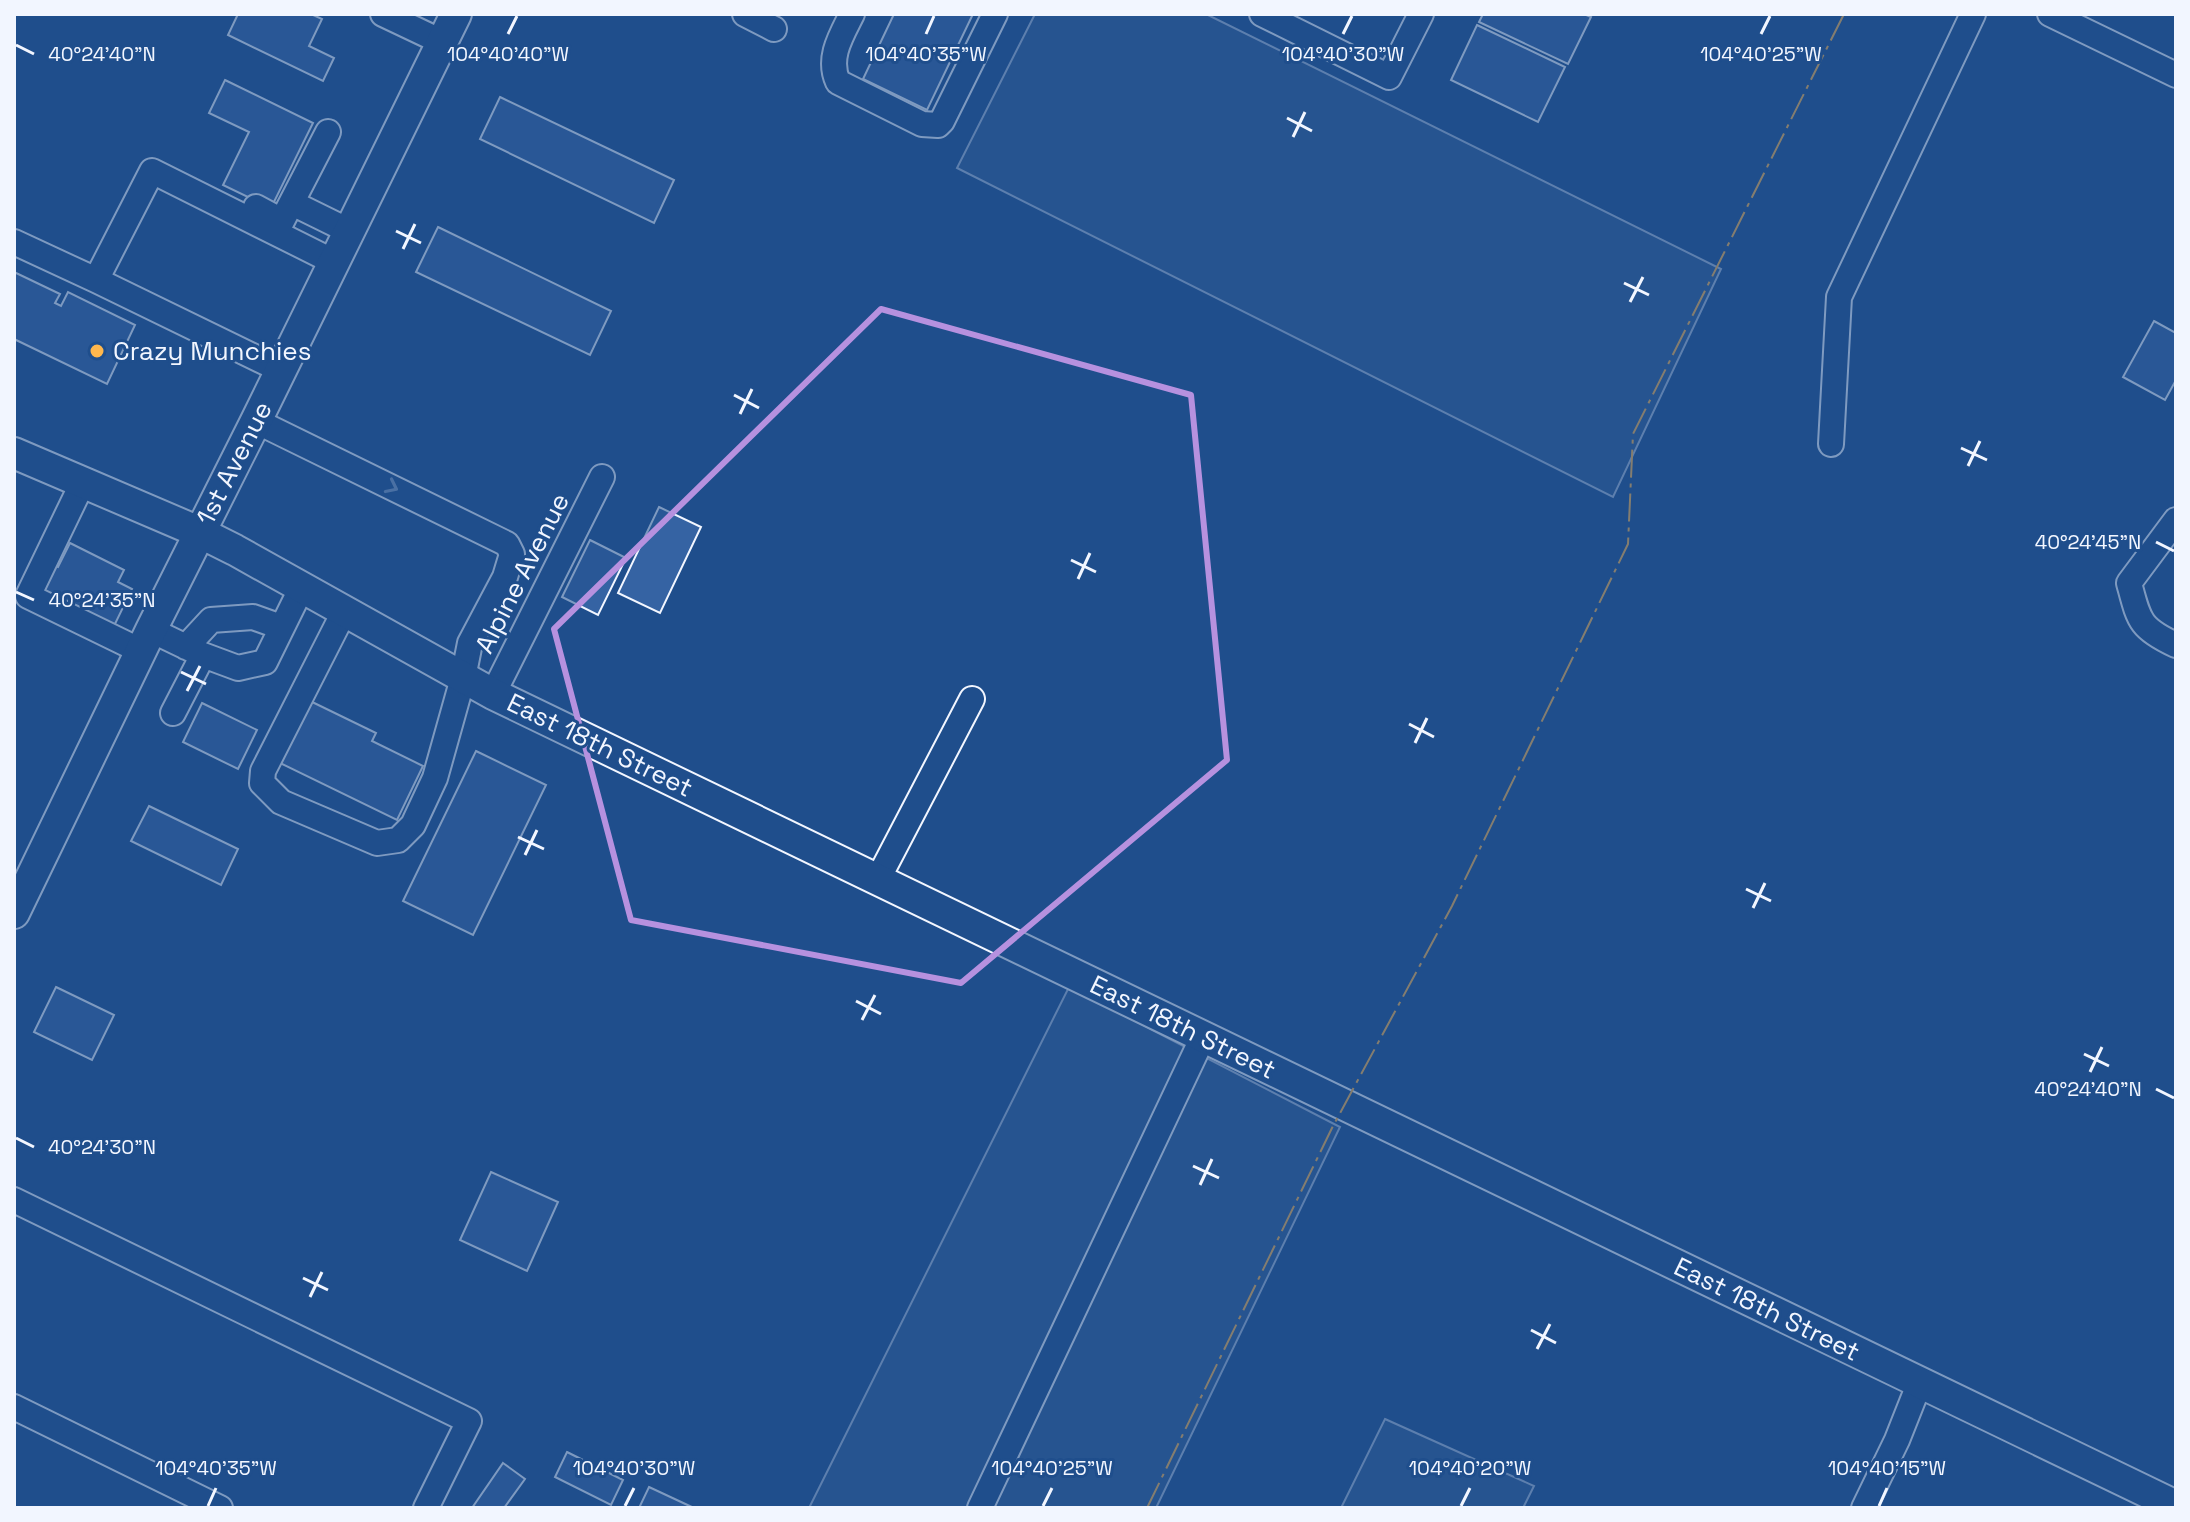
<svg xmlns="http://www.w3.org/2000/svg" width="2190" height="1522" font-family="'Space Grotesk',sans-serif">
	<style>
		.built { fill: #305b95; stroke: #a8bbd7; stroke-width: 2 }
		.building { fill: #3563a3; stroke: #f2f6ff; stroke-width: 2 }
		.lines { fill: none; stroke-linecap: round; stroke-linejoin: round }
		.minor-casing { stroke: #f2f6ff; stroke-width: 28 }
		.major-casing { stroke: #f2f6ff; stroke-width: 34 }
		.minor { stroke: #1f4e8c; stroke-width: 24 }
		.major { stroke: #1f4e8c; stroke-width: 30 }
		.power { stroke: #ffb74d; stroke-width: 2; stroke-dasharray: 28 6 4 6; stroke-linecap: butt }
		.oneway { stroke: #7e9ac0 }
		.marked { fill: none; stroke: #b691df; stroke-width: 6; stroke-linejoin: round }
		.ticks { fill: none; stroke: #f2f6ff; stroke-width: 3 }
		.poi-dot { fill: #ffb74d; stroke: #1f4e8c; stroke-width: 3 }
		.labels { text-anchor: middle; stroke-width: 6; stroke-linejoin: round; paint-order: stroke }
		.poi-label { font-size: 26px; fill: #f2f6ff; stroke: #1f4e8c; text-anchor: start }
		.street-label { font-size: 26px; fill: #f2f6ff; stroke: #1f4e8c }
		.ticks-label { font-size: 20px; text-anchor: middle; fill: #f2f6ff; stroke: #1f4e8c; stroke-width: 6; stroke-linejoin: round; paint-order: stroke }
	</style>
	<rect width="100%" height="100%" fill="#1f4e8c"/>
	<!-- built -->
	<path class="built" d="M1035 14H1206L1721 269 1613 497 957 168Z
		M1069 987 1340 1127 1156 1508H809Z
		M1385 1419 1534 1486 1523 1508H1341Z"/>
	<!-- building -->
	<path class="building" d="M238 14H311L322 19 309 46 334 58 323 81 228 35Z
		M894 14H973L927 110 863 79Z
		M1483 14H1584L1591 17 1568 64 1479 22Z
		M1477 25 1565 67 1538 122 1451 80Z
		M225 80 313 123 271 208 223 185 249 132 209 113Z
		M500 97 674 180 654 223 480 139Z
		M438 227 611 311 590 355 416 272Z
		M14 272 60 294 55 303 61 306 68 292 135 325 107 384 14 339Z
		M2154 321 2176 333V380L2165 400 2123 377Z
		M659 507 701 527 660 613 618 593Z
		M590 540 626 558 598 615 562 597Z
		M70 543 124 570 118 582 132 589 114 626 39 589 51 564 58 567Z
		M306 699 376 733 372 741 423 766 397 820 276 761Z
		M202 703 257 730 238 769 183 742Z
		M476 751 546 785 473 935 403 901Z
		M149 806 238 849 221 885 131 841Z
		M56 987 114 1015 92 1060 34 1032Z
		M491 1172 558 1202 527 1271 460 1240Z
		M567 1452 623 1480 611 1505 555 1477Z
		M503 1463 525 1479 504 1508H472Z
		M649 1487 694 1508H639Z"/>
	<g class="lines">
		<!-- minor casing -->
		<g class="minor-casing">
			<path id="minor" d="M383 14 442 42
				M745 14 774 29
				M852 14C841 36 827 58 838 82L922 124 938 125 942 121 995 14
				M1262 14 1389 77 1421 14
				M2050 14 2176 75
				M292 203 349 231
				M256 207 282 221 328 132
				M14 242 96 280 281 370
				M96 280 152 171 334 262
				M256 421 507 544 512 554 505 577 470 643 463 678 435 778 413 825 398 840 377 843 281 802 262 783 263 771 345 610
				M1831 444 1839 297 1973 14
				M83 482 28 596 141 651
				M2176 520 2129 583C2139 620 2139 628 2176 645
				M151 630 203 655 173 713
				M186 647 211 620 253 617 281 627
				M203 655 238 668 265 662 302 587
				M493 694 602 477
				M878 879 972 699
				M14 1200 469 1421 426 1508
				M14 1407 220 1508
				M980 1508 1203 1037
				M1864 1508 1897 1440 1920 1382"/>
		</g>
		<!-- major casing -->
		<g class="major-casing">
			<path id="major" d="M14 453 199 532 235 550 493 694 2176 1506
				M14 913 151 630 256 421 456 14"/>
		</g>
		<!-- minor -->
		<use href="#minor" class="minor"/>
		<!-- major -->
		<use href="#major" class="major"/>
		<!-- power -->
		<path class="power" d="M1147 1508 1332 1128 1452 906 1628 544 1633 434 1844 14"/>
	</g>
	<!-- one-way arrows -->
	<defs><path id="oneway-chevron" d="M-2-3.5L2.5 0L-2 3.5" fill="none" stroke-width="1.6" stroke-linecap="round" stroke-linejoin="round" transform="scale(2)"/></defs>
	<use class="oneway" href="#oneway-chevron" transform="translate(392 487) rotate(26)"/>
	<!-- marked area -->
	<path d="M0 0H2190V1522H0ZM881 309 1191 395 1227 760 961 983 631 920 554 629Z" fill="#1f4e8c" fill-opacity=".55" fill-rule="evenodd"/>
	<path class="marked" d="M881 309 1191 395 1227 760 961 983 631 920 554 629Z"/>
	<!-- ticks -->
	<path class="ticks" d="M508 34 517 16M926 34 934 16M1343 34 1352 16M1761 34 1770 16M16 45 34 54M1287 118 1312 131M1293 137 1305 112M396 231 421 243M403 249 415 224M1624 283 1649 295M1630 302 1643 277M734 395 759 408M740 414 752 389M1961 448 1987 460M1968 466 1980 441M2156 542 2174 551M1071 560 1096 572M1078 579 1090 553M16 592 34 600M181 672 206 684M187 691 200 666M1409 724 1434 737M1415 743 1427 718M518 837 544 849M525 855 537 830M1746 889 1771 901M1753 908 1765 883M856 1001 881 1014M862 1020 875 995M2084 1054 2109 1066M2090 1072 2102 1047M2156 1089 2174 1098M16 1138 34 1147M1193 1166 1219 1178M1200 1185 1212 1159M303 1278 328 1290M310 1297 322 1272M1531 1330 1556 1343M1537 1349 1550 1324M208 1506 216 1488M625 1506 634 1488M1043 1506 1052 1488M1461 1506 1470 1488M1879 1506 1887 1488"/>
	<!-- markers -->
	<circle class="poi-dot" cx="97" cy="351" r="8"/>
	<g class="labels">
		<!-- poi labels -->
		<g class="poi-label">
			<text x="113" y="360">Crazy Munchies</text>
		</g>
		<!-- street labels -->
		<g class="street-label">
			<text transform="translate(234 463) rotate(-63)" y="9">1st Avenue</text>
			<text transform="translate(522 573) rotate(-63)" y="9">Alpine Avenue</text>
			<text transform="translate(600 745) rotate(26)" y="9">East 18th Street</text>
			<text transform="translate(1183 1027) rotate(26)" y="9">East 18th Street</text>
			<text transform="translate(1767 1309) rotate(26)" y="9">East 18th Street</text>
		</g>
	</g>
	<g class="ticks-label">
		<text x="102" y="61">40°24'40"N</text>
		<text x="508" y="61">104°40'40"W</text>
		<text x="926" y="61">104°40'35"W</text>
		<text x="1761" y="61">104°40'25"W</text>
		<text x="1343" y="61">104°40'30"W</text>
		<text x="2088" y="549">40°24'45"N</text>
		<text x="102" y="607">40°24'35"N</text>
		<text x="2088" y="1096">40°24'40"N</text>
		<text x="102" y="1154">40°24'30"N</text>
		<text x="216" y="1475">104°40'35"W</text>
		<text x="634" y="1475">104°40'30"W</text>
		<text x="1052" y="1475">104°40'25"W</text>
		<text x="1470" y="1475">104°40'20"W</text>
		<text x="1887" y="1475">104°40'15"W</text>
	</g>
	<!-- border -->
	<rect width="2190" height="1522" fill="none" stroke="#f2f6ff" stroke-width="32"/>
</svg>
